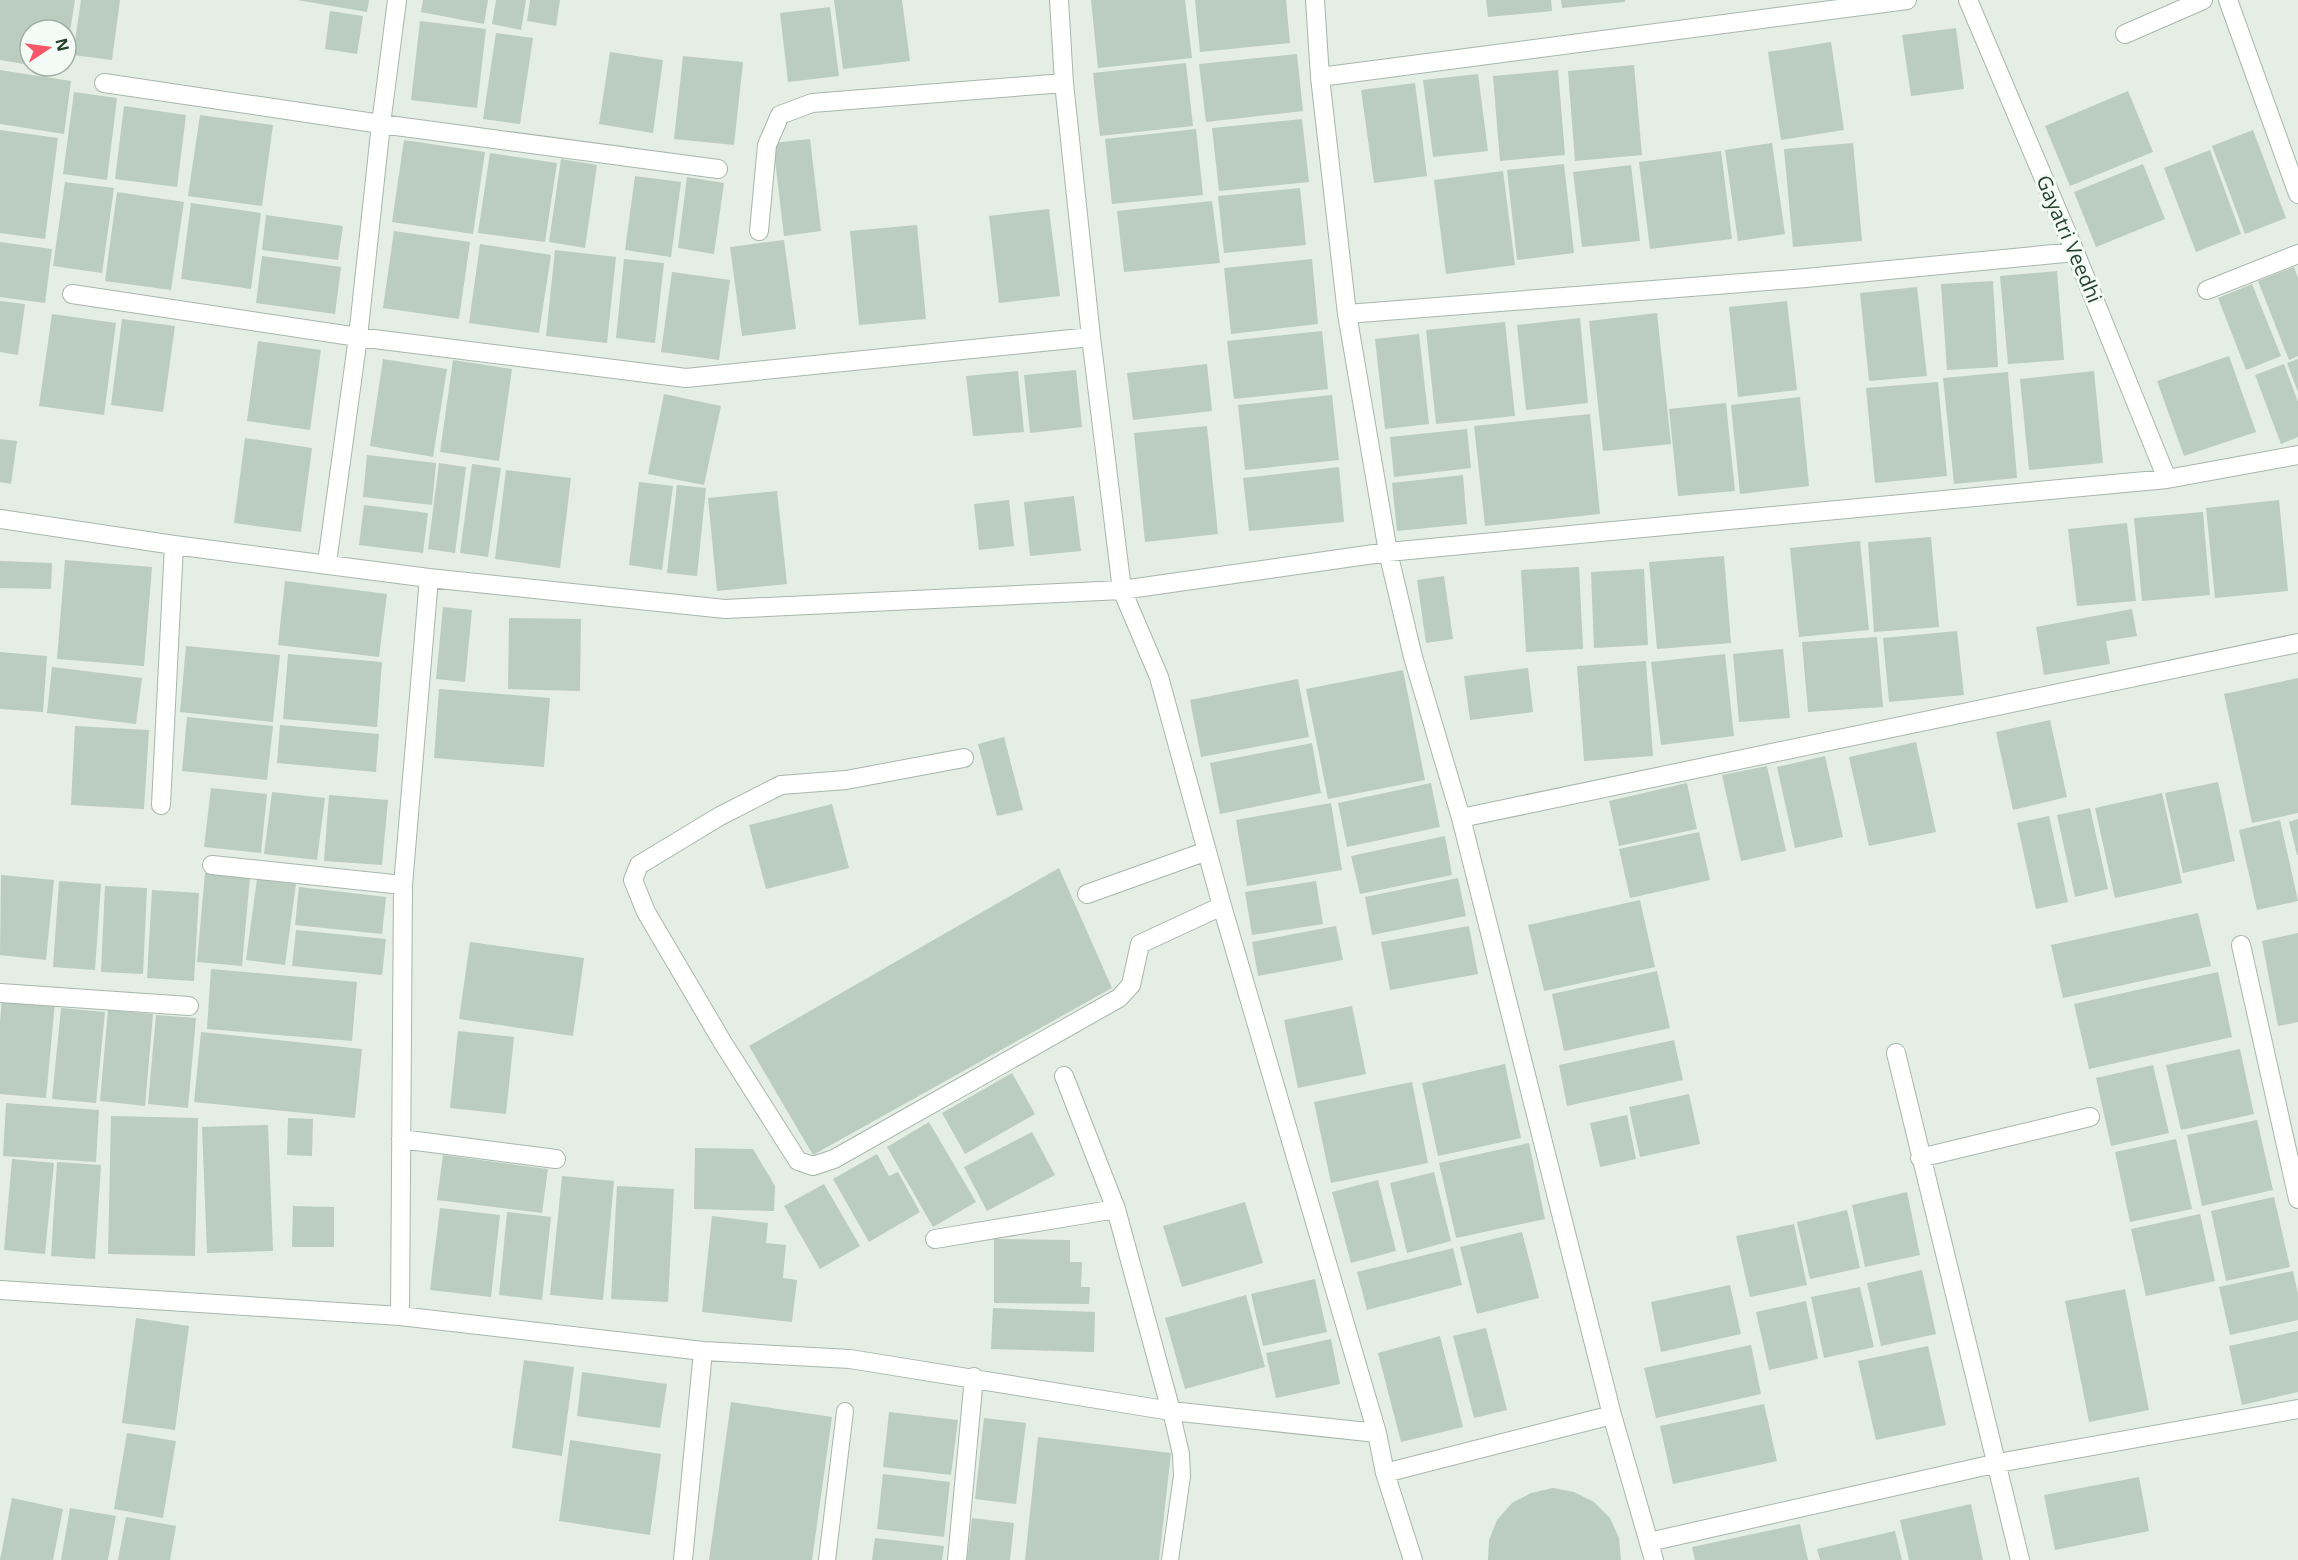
<svg xmlns="http://www.w3.org/2000/svg" width="2298" height="1560" font-family="'Open Sans',sans-serif">
	<style>
		.building { fill: #bbccc0 }
		.lines { fill: none; stroke-linecap: round; stroke-linejoin: round }
		.lane-casing { stroke: #a6b7aa; stroke-width: 18 }
		.street-casing { stroke: #a6b7aa; stroke-width: 20 }
		.lane { stroke: #fff; stroke-width: 16 }
		.street { stroke: #fff; stroke-width: 18 }
		.labels { text-anchor: middle; stroke-width: 6; stroke-linejoin: round; paint-order: stroke }
		.street-label { font-size: 20px; fill: #22412d; stroke: #f4faf5 }
	</style>
	<rect width="100%" height="100%" fill="#e4eee5"/>
	<!-- building -->
	<path class="building" d="M0 0H75L67 50 66 30H30V65L0 60Z
		M81 0H120L112 60 73 55Z
		M297 0H369L367 12Z
		M423 0H488L484 24 421 12Z
		M496 0H526L521 30 492 24Z
		M530 0H560L556 26 527 21Z
		M834 0H902L910 61 843 69Z
		M1091 0H1185L1192 58 1098 68Z
		M1195 0H1286L1290 43 1200 52Z
		M1486 0H1551L1552 11 1488 17Z
		M1561 0H1625V2L1562 8Z
		M830 7 839 76 788 82 780 13Z
		M330 11 363 16 357 54 325 49Z
		M420 21 486 29 477 108 411 100Z
		M1956 28 1964 89 1911 96 1902 35Z
		M496 33 533 38 520 124 483 119Z
		M1831 42 1844 130 1781 140 1768 52Z
		M610 52 663 60 653 133 599 124Z
		M1297 54 1303 111 1206 122 1199 64Z
		M683 56 743 62 734 145 674 139Z
		M1186 63 1193 126 1100 136 1093 73Z
		M1634 65 1642 155 1575 161 1568 71Z
		M44 66H65L64 71Z
		M0 70 71 81 64 134 0 124Z
		M1558 70 1565 155 1500 161 1493 76Z
		M1478 74 1488 151 1433 157 1423 80Z
		M1415 83 1427 176 1374 183 1361 90Z
		M2128 91 2153 152 2070 186 2045 126Z
		M74 92 117 98 107 180 63 174Z
		M124 106 186 115 177 187 115 179Z
		M200 115 273 125 262 206 188 196Z
		M1302 119 1309 182 1219 191 1212 128Z
		M1196 129 1203 195 1112 204 1105 139Z
		M0 130 58 138 45 239 0 233Z
		M2253 130 2286 218 2245 234 2212 146Z
		M810 139 821 231 784 236 773 143Z
		M404 140 485 152 473 234 392 222Z
		M1772 143 1785 234 1738 241 1725 150Z
		M1853 143 1862 241 1793 247 1784 149Z
		M2210 150 2241 234 2196 252 2164 168Z
		M1721 151 1732 239 1650 249 1639 162Z
		M490 153 557 163 545 242 478 233Z
		M561 159 597 165 585 248 549 242Z
		M1564 164 1574 253 1517 260 1507 170Z
		M2143 164 2165 219 2096 247 2074 192Z
		M1631 165 1640 241 1582 247 1573 172Z
		M1503 171 1515 265 1446 274 1434 180Z
		M635 176 681 182 671 257 625 250Z
		M687 177 724 183 714 254 678 248Z
		M65 182 114 188 102 273 53 266Z
		M1300 188 1306 245 1224 253 1218 196Z
		M117 192 184 202 171 290 105 281Z
		M1212 201 1220 263 1124 272 1117 211Z
		M191 203 261 213 251 289 181 279Z
		M1049 209 1060 296 999 303 989 216Z
		M266 215 343 226 338 260 262 250Z
		M917 225 926 319 859 325 850 231Z
		M394 231 470 242 459 319 383 308Z
		M784 240 796 329 742 336 730 247Z
		M0 242 52 249 45 303 0 297Z
		M480 244 551 255 539 333 469 323Z
		M555 250 616 257 607 343 546 336Z
		M262 256 341 267 335 314 256 303Z
		M624 259 664 263 655 343 616 338Z
		M1312 259 1318 324 1231 334 1224 268Z
		M2294 267 2298 278V356L2289 360 2258 281Z
		M2057 271 2064 360 2008 364 2000 276Z
		M672 272 730 280 719 360 661 352Z
		M1993 281 1998 367 1947 370 1941 284Z
		M2252 284 2281 356 2246 370 2218 298Z
		M1917 287 1927 376 1869 381 1860 293Z
		M0 301 25 304 18 355 0 352Z
		M1787 301 1797 390 1738 397 1729 307Z
		M1657 313 1671 444 1603 451 1589 321Z
		M52 314 116 323 104 415 39 406Z
		M1580 318 1588 403 1526 410 1517 325Z
		M122 319 175 326 163 412 111 405Z
		M1505 322 1515 416 1436 424 1426 330Z
		M1322 331 1328 389 1234 399 1227 341Z
		M1419 334 1429 424 1385 429 1375 339Z
		M258 341 321 350 310 430 247 421Z
		M2229 356 2256 432 2184 456 2157 381Z
		M383 359 447 369 433 457 370 446Z
		M2298 359V392L2287 363Z
		M453 360 512 369 499 461 440 452Z
		M1207 364 1212 411 1133 420 1127 373Z
		M2284 364 2298 402V437L2281 444 2255 375Z
		M1076 370 1082 427 1030 433 1024 375Z
		M1018 371 1024 432 973 436 966 376Z
		M2094 371 2103 463 2029 470 2020 379Z
		M2008 372 2017 478 1954 484 1943 378Z
		M1938 382 1947 476 1875 483 1866 388Z
		M664 394 721 406 704 485 648 474Z
		M1332 395 1339 460 1245 470 1238 405Z
		M1800 397 1809 486 1740 494 1731 405Z
		M1726 403 1735 491 1678 496 1669 409Z
		M1590 414 1600 514 1485 526 1474 426Z
		M1207 426 1218 534 1145 542 1134 433Z
		M1467 429 1471 468 1394 477 1390 437Z
		M245 438 312 448 301 532 234 523Z
		M0 439 17 441 11 484 0 482Z
		M367 455 436 463 432 505 363 497Z
		M439 463 466 467 455 553 428 549Z
		M472 464 501 468 488 557 460 553Z
		M1339 467 1344 522 1249 531 1243 478Z
		M506 470 571 478 560 568 495 559Z
		M1463 475 1467 524 1397 531 1392 483Z
		M639 482 673 486 662 570 629 565Z
		M677 485 706 488 697 576 667 573Z
		M777 491 787 584 717 591 708 498Z
		M1074 496 1081 551 1030 556 1024 502Z
		M1009 500 1014 546 979 550 974 504Z
		M2279 500 2288 591 2215 598 2206 508Z
		M364 505 428 513 423 553 359 545Z
		M2203 512 2210 595 2142 601 2134 518Z
		M2127 523 2136 601 2077 606 2068 529Z
		M1931 537 1939 627 1874 632 1868 542Z
		M1860 541 1869 630 1799 637 1790 548Z
		M1724 556 1731 643 1657 649 1649 562Z
		M65 560 152 567 144 666 57 659Z
		M0 561 52 563 51 589 0 588Z
		M1579 567 1583 649 1526 652 1521 570Z
		M1644 569 1648 645 1594 648 1591 572Z
		M1444 576 1453 639 1426 643 1417 580Z
		M285 581 387 594 379 657 278 645Z
		M443 607 472 610 465 682 436 679Z
		M2132 609 2137 636 2106 641 2110 664 2044 675 2036 627Z
		M509 618 581 619 580 691 508 689Z
		M1957 631 1964 695 1889 702 1883 638Z
		M1877 637 1883 707 1808 712 1802 642Z
		M186 646 280 655 273 722 180 712Z
		M1783 649 1790 718 1739 722 1733 654Z
		M0 652 47 656 43 712 0 709Z
		M288 654 382 662 377 727 283 719Z
		M1725 654 1734 736 1661 745 1651 662Z
		M1646 661 1653 756 1584 761 1577 666Z
		M52 667 142 678 136 724 47 713Z
		M1528 668 1533 712 1470 720 1464 676Z
		M1403 670 1425 780 1328 799 1306 689Z
		M2298 678V813L2252 823 2224 694Z
		M1298 679 1309 737 1201 757 1190 700Z
		M439 689 550 698 544 767 434 758Z
		M187 717 273 726 267 780 182 771Z
		M2050 720 2067 797 2013 810 1996 732Z
		M280 725 379 734 376 772 277 763Z
		M75 726 149 730 144 809 71 805Z
		M1004 737 1023 810 997 816 978 744Z
		M1916 742 1936 832 1869 846 1849 757Z
		M1312 743 1321 793 1220 814 1210 763Z
		M1825 756 1843 837 1795 848 1777 767Z
		M1767 766 1786 851 1741 861 1722 775Z
		M2218 782 2235 861 2183 873 2165 793Z
		M1431 783 1440 827 1347 847 1338 803Z
		M1687 783 1697 829 1619 846 1609 801Z
		M211 788 267 794 261 853 204 847Z
		M272 792 325 798 317 860 264 854Z
		M2162 793 2182 883 2115 898 2095 808Z
		M329 795 388 800 382 865 324 861Z
		M1331 803 1342 870 1247 886 1236 820Z
		M832 804 849 868 766 889 749 825Z
		M2090 808 2108 889 2075 897 2057 815Z
		M2049 816 2068 902 2036 909 2017 823Z
		M2298 819V855H2297L2289 822Z
		M2280 820 2298 901 2257 910 2239 830Z
		M1699 832 1710 880 1630 898 1619 849Z
		M1445 836 1452 875 1360 894 1351 856Z
		M1059 868 1112 988 813 1155 749 1046Z
		M205 873 250 877 242 966 197 962Z
		M1 875 54 880 46 960 0 955Z
		M1458 878 1466 916 1372 935 1365 897Z
		M257 879 296 884 285 965 246 960Z
		M59 881 101 884 95 970 53 967Z
		M1316 881 1323 924 1252 935 1245 892Z
		M105 886 147 888 143 974 101 972Z
		M299 887 386 897 382 934 295 925Z
		M152 890 199 893 194 981 147 978Z
		M1640 900 1655 967 1544 991 1528 925Z
		M2198 913 2211 966 2063 998 2051 945Z
		M1336 926 1343 960 1258 976 1252 942Z
		M1469 926 1478 974 1390 990 1381 942Z
		M296 930 386 939 382 975 292 966Z
		M2298 933V1022L2278 1026 2262 941Z
		M470 942 584 958 573 1036 459 1019Z
		M211 969 357 982 352 1041 207 1029Z
		M1657 971 1670 1028 1564 1051 1552 994Z
		M2218 972 2232 1037 2089 1069 2074 1004Z
		M2 997 55 1002 46 1098 0 1094V1023Z
		M1352 1006 1366 1074 1298 1088 1284 1020Z
		M61 1008 105 1012 96 1103 52 1099Z
		M108 1010 153 1014 145 1106 100 1101Z
		M156 1015 196 1018 188 1108 148 1104Z
		M458 1031 514 1037 506 1114 450 1108Z
		M201 1032 362 1049 355 1118 194 1102Z
		M1674 1040 1683 1080 1567 1106 1559 1065Z
		M2240 1049 2254 1114 2181 1130 2166 1065Z
		M1505 1064 1521 1138 1438 1156 1422 1083Z
		M2153 1065 2169 1133 2111 1146 2096 1078Z
		M1012 1073 1035 1114 965 1154 942 1113Z
		M1412 1082 1428 1163 1331 1183 1314 1102Z
		M1689 1094 1700 1144 1640 1157 1629 1107Z
		M6 1103 99 1110 96 1162 3 1156Z
		M1627 1115 1636 1159 1600 1167 1590 1123Z
		M111 1116 198 1118 195 1256 108 1254Z
		M288 1118 313 1119 312 1156 287 1155Z
		M2257 1120 2273 1190 2202 1206 2187 1135Z
		M929 1122 976 1202 933 1227 887 1147Z
		M268 1125 273 1251 207 1253 202 1127Z
		M1032 1132 1055 1175 987 1211 964 1167Z
		M2176 1139 2192 1209 2130 1222 2115 1152Z
		M1529 1143 1545 1219 1456 1238 1439 1163Z
		M695 1148 753 1149 775 1186 774 1211 694 1209Z
		M877 1154 889 1176 898 1172 920 1212 869 1242 833 1179Z
		M443 1155 548 1169 542 1213 437 1200Z
		M12 1159 54 1163 45 1254 4 1250Z
		M57 1162 101 1165 95 1259 51 1256Z
		M1434 1172 1451 1241 1407 1253 1390 1183Z
		M562 1176 614 1181 603 1300 550 1295Z
		M1378 1180 1396 1251 1351 1263 1332 1192Z
		M824 1184 860 1246 820 1269 784 1206Z
		M617 1186 674 1189 668 1302 611 1299Z
		M1907 1192 1920 1255 1865 1267 1852 1205Z
		M2274 1197 2290 1267 2226 1281 2211 1211Z
		M1245 1202 1263 1263 1182 1287 1163 1226Z
		M293 1206 334 1207V1247H292Z
		M440 1208 500 1215 491 1297 430 1290Z
		M1847 1210 1860 1268 1810 1279 1797 1222Z
		M507 1212 551 1217 542 1300 499 1295Z
		M2200 1214 2215 1281 2146 1296 2131 1229Z
		M712 1216 768 1223 766 1243 786 1245 783 1278 797 1280 792 1322 702 1312Z
		M1794 1224 1807 1285 1750 1297 1736 1236Z
		M1522 1232 1539 1298 1477 1314 1460 1247Z
		M994 1239 1070 1240V1262H1082L1081 1287H1090L1089 1304 994 1303Z
		M1453 1248 1462 1285 1367 1310 1357 1272Z
		M1922 1270 1936 1334 1881 1346 1867 1283Z
		M2293 1271 2298 1294V1320L2230 1335 2219 1287Z
		M1315 1279 1327 1332 1263 1346 1251 1294Z
		M1730 1285 1741 1334 1661 1352 1651 1302Z
		M1860 1287 1874 1347 1824 1358 1811 1297Z
		M2125 1289 2149 1410 2089 1422 2065 1301Z
		M1246 1295 1265 1367 1185 1389 1165 1318Z
		M1806 1301 1818 1359 1769 1370 1756 1312Z
		M993 1308 1095 1312 1094 1352 991 1349Z
		M136 1318 189 1326 175 1430 122 1423Z
		M1486 1328 1507 1410 1474 1418 1453 1336Z
		M2298 1331V1392L2242 1405 2229 1346Z
		M1440 1336 1463 1427 1401 1442 1378 1353Z
		M1331 1339 1340 1384 1276 1398 1266 1353Z
		M1751 1345 1761 1394 1656 1418 1644 1368Z
		M1928 1346 1946 1425 1876 1440 1858 1361Z
		M524 1360 574 1367 562 1456 512 1448Z
		M582 1372 667 1384 660 1428 577 1416Z
		M731 1402 832 1417 812 1560H709Z
		M1764 1404 1777 1461 1673 1484 1660 1426Z
		M889 1412 958 1420 951 1475 883 1467Z
		M984 1418 1026 1423 1016 1504 975 1499Z
		M127 1433 176 1441 163 1518 114 1509Z
		M1038 1437 1171 1453 1159 1560H1025Z
		M570 1440 661 1454 650 1535 559 1521Z
		M883 1474 950 1482 944 1537 877 1529Z
		M2139 1477 2149 1531 2055 1550 2044 1495Z
		M1553 1488 1574 1492 1594 1502 1610 1518 1619 1538 1621 1560H1488L1489 1540 1497 1520 1512 1503 1531 1493Z
		M12 1498 63 1509 53 1560H0Z
		M1971 1504 1983 1560H1909L1900 1520Z
		M70 1508 116 1516 108 1560H61Z
		M126 1517 176 1526 170 1560H118Z
		M972 1518 1014 1523 1010 1560H967Z
		M1800 1524 1808 1560H1695L1692 1547Z
		M1895 1531 1902 1560H1820L1817 1549Z
		M875 1538 944 1546 942 1560H872Z"/>
	<g class="lines">
		<!-- lane casing -->
		<g class="lane-casing">
			<path id="lane" d="M827 1560 845 1411
				M1170 1560 1182 1476 1181 1454 1171 1411"/>
		</g>
		<!-- street casing -->
		<g class="street-casing">
			<path id="street" d="M1059 0 1064 83 1091 337 1122 590 1159 677 1222 906 1377 1433 1385 1473 1413 1560
				M1315 0 1320 77 1347 314 1388 552 1413 657 1461 818 1612 1415 1654 1560
				M1968 0 2075 252 2167 479
				M2228 0 2298 194
				M2125 34 2203 0
				M1320 77 1907 0
				M104 83 381 124 718 169
				M759 231 767 145 780 115 812 103 1064 83
				M2207 290 2298 254
				M72 294 358 337 686 378 1091 337
				M1347 314 1806 278 2075 252
				M0 519 174 545 429 578 725 609 1122 590 1388 552 2167 479 2298 455
				M327 563 358 337 381 124 397 0
				M964 758 846 780 781 785 720 816 639 865 633 880 646 912 723 1043 798 1161 813 1166 834 1159 1119 998 1131 985 1140 944 1222 906
				M161 805 174 545
				M1461 818 2298 643
				M212 865 403 885
				M1087 894 1207 851
				M2241 945 2298 1199
				M0 993 189 1006
				M1896 1053 2020 1560
				M1064 1076 1116 1209 1171 1411
				M401 1139 556 1159
				M1920 1158 2090 1117
				M935 1239 1116 1209
				M0 1290 400 1316 703 1351 850 1359 1171 1411 1377 1433
				M400 1316 403 885 429 578
				M1385 1473 1612 1415
				M1649 1542 1998 1463 2298 1409
				M683 1560 703 1351
				M957 1560 974 1377"/>
		</g>
		<!-- lane -->
		<use href="#lane" class="lane"/>
		<!-- street -->
		<use href="#street" class="street"/>
	</g>
	<g class="labels">
		<!-- street labels -->
		<g class="street-label">
			<text transform="translate(2069 239) rotate(67)" y="7">Gayatri Veedhi</text>
		</g>
	</g>
	<!-- north arrow -->
	<g transform="translate(48 48) rotate(77)"><circle r="28" fill="#f4faf5" stroke="#a0b0a5" stroke-width="1.5"/>
	<path d="M0-4.5L10 22L0 15L-10 22Z" fill="#fa5669"/>
	<text y="-9" font-size="16" font-weight="bold" text-anchor="middle" fill="#22412d">N</text>
	</g>
</svg>
